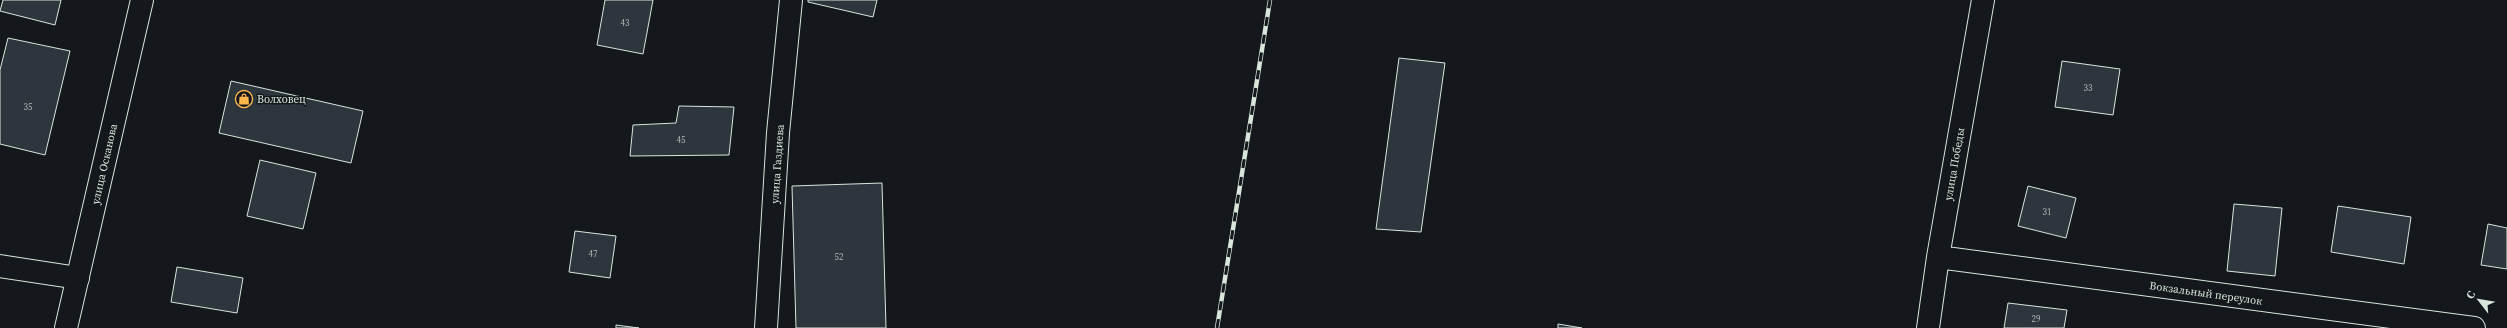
<svg xmlns="http://www.w3.org/2000/svg" width="2507" height="328" font-family="'Source Serif 4',serif">
	<style>
		.building { fill: #2c363c; stroke: #d8e6dc }
		.lines { fill: none; stroke-linecap: round; stroke-linejoin: round }
		.minor-casing { stroke: #d8e6dc; stroke-width: 24 }
		.secondary-casing { stroke: #d8e6dc; stroke-width: 24 }
		.minor { stroke: #14181c; stroke-width: 22 }
		.secondary { stroke: #14181c; stroke-width: 22 }
		.rail-casing { stroke: #d8e6dc; stroke-width: 4.5 }
		.rail { stroke: #14181c; stroke-width: 3; stroke-dasharray: 9; stroke-linecap: butt }
		.labels { text-anchor: middle; stroke-width: 3; stroke-linejoin: round; paint-order: stroke }
		.number-label { font-size: 9px; fill: #adbab4 }
		.poi-label { font-size: 11px; fill: #d8e6dc; stroke: #14181c; text-anchor: start }
		.street-label { font-size: 11px; fill: #d8e6dc; stroke: #14181c }
	</style>
	<rect width="100%" height="100%" fill="#14181c"/>
	<!-- building -->
	<path class="building" d="M3 0H61L55 25 0 11Z
		M605 0H653L643 54 597 45Z
		M808 0H877L873 17 808 2Z
		M8 38 70 51 45 155 0 144V70Z
		M1399 58 1445 63 1421 232 1376 229Z
		M2062 61 2120 69 2113 115 2055 107Z
		M231 81 363 111 351 163 219 133Z
		M679 106 734 107 729 155 630 156 633 125 676 123Z
		M260 160 316 173 303 229 247 216Z
		M882 183 886 328H796L792 186Z
		M2028 186 2076 198 2066 238 2018 226Z
		M2234 204 2282 208 2275 276 2227 271Z
		M2338 206 2411 217 2404 264 2331 252Z
		M2488 224 2507 228V269L2481 265Z
		M575 231 616 236 610 278 569 272Z
		M177 267 243 278 237 313 171 302Z
		M2008 303 2067 310 2064 328H2004Z
		M1558 324 1582 328H1558Z
		M616 325 639 328H616Z"/>
	<g class="lines">
		<!-- minor casing -->
		<g class="minor-casing">
			<path id="minor" d="M1938 257 2474 328
				M0 266 78 278
				M766 328 778 133 791 0
				M1928 328 1938 257 1983 0"/>
		</g>
		<!-- secondary casing -->
		<g class="secondary-casing">
			<path id="secondary" d="M66 328 142 0"/>
		</g>
		<!-- minor -->
		<use href="#minor" class="minor"/>
		<!-- secondary -->
		<use href="#secondary" class="secondary"/>
		<!-- rail casing -->
		<g class="rail-casing">
			<path id="rail" d="M1217 328 1270 0"/>
		</g>
		<!-- rail -->
		<use href="#rail" class="rail"/>
	</g>
	<!-- icons -->
	<defs>
		<g id="shop-ring" transform="scale(0.9)"><circle r="9.5" fill="#14181c" stroke="#ffb74d" stroke-width="1.5"/><path d="M-5-2.5h2.3a2.7 3.5 0 0 1 5.4 0H5L5.5 6h-11ZM-1.5-2.5h3a1.5 2.3 0 0 0-3 0Z" fill="#ffb74d"/></g>
	</defs>
	<g fill-rule="evenodd">
		<use href="#shop-ring" x="244" y="99"/>
	</g>
	<g class="labels">
		<!-- number labels -->
		<g class="number-label">
			<text x="625" y="26">43</text>
			<text x="2088" y="91">33</text>
			<text x="28" y="110">35</text>
			<text x="681" y="143">45</text>
			<text x="2047" y="215">31</text>
			<text x="593" y="257">47</text>
			<text x="839" y="260">52</text>
			<text x="2036" y="322">29</text>
		</g>
		<!-- poi labels -->
		<g class="poi-label">
			<text x="257" y="103">Волховец</text>
		</g>
		<!-- street labels -->
		<g class="street-label">
			<text transform="translate(104 164) rotate(-77)" y="4">улица Осканова</text>
			<text transform="translate(777 164) rotate(-86)" y="4">улица Газдиева</text>
			<text transform="translate(1954 164) rotate(-80)" y="4">улица Победы</text>
			<text transform="translate(2206 293) rotate(8)" y="4">Вокзальный переулок</text>
		</g>
	</g>
	<!-- north arrow -->
	<g transform="translate(2479 300) rotate(301)" stroke="#14181c" stroke-width="3" paint-order="stroke">
	<path d="M0-3L7 15L0 10L-7 15Z" fill="#d8e6dc"/>
	<text y="-6" font-size="11" font-weight="bold" text-anchor="middle" fill="#d8e6dc">С</text>
	</g>
</svg>
